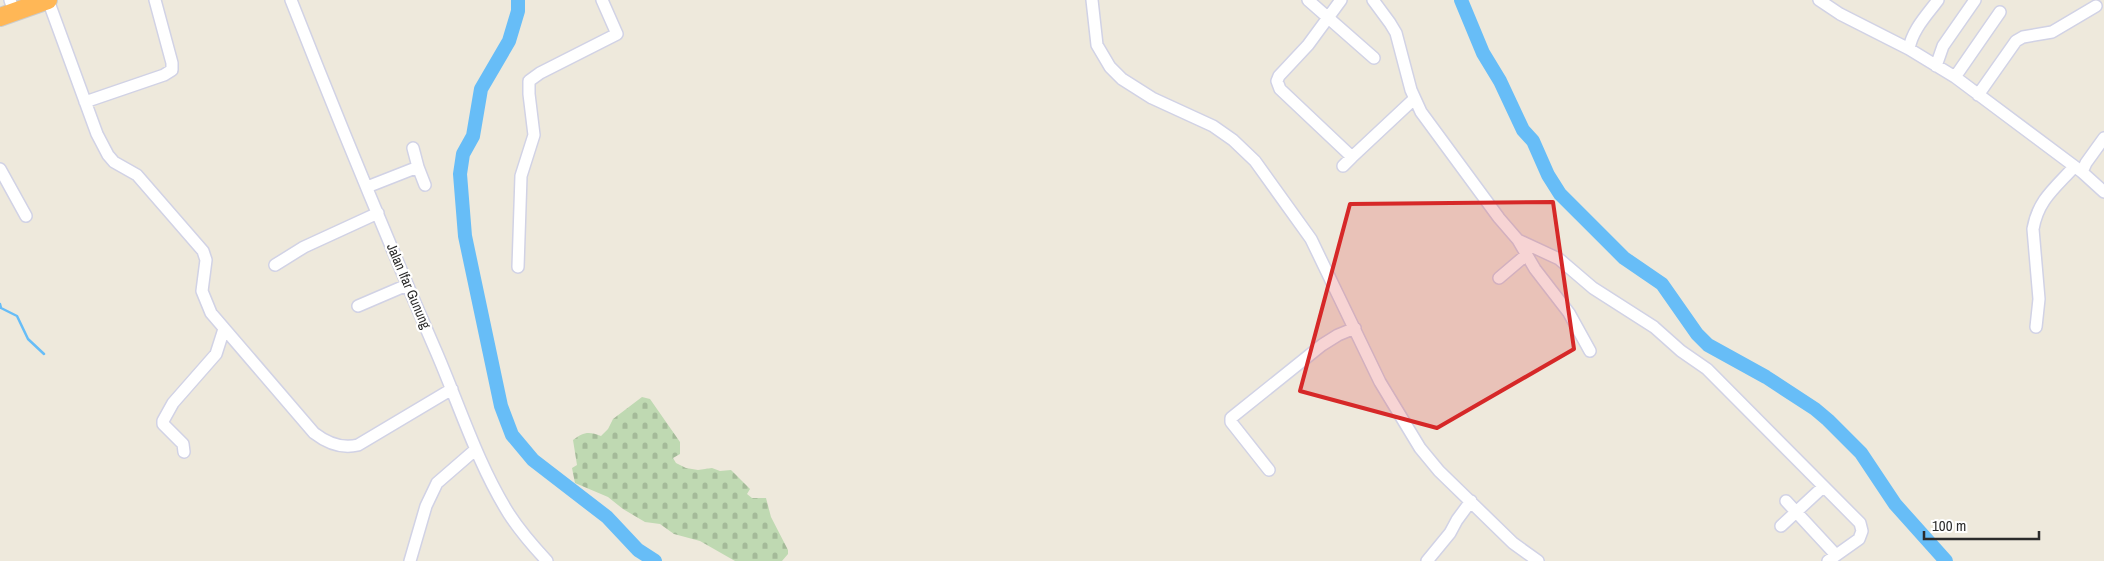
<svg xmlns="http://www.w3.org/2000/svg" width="2104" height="561" font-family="'Archivo Narrow',sans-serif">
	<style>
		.cemetery { fill: url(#cemetery-stones) }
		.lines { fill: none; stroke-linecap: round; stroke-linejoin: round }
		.stream { stroke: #67bdf7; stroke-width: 2.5 }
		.river { stroke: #67bdf7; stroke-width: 14 }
		.minor-casing { stroke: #d1d2e5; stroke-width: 14 }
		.highway-casing { stroke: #ccc; stroke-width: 20 }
		.minor { stroke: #fff; stroke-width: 11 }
		.highway { stroke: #ffb756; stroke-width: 18 }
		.marked { fill: #d62828; fill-opacity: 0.2; stroke: #d62828; stroke-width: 4; stroke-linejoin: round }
		.labels { text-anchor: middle; stroke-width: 4.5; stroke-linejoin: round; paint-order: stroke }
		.street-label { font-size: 14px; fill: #2b2b2b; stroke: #fff }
	</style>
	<defs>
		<pattern id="cemetery-stones" width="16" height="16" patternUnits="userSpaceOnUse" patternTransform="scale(1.25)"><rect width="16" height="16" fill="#bfd9b2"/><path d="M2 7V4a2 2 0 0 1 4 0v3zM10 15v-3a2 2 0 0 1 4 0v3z" fill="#a4ba99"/></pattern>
	</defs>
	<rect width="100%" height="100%" fill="#eee9dc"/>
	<!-- cemetery -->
	<path class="cemetery" d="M642 397 650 399 680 442V454L673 458 676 463 686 468 698 470 712 468 720 471 731 470 750 489 747 494 752 498H766L771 517 788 550V554L782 561H735L700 541 674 534 660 524 645 522 623 509 608 497 575 483 572 468 577 465 573 440C583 432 589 431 601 436L608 429 613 419Z"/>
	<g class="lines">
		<!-- stream -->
		<path class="stream" d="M0 304 1 308 17 316 28 339 44 354"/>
		<!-- river -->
		<path class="river" d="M518 0V11L509 41 481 89 473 136 463 154 460 174 465 236 501 406 512 435 533 460 607 517 638 550 655 561
			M1461 0 1483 53 1500 81 1523 130 1533 141 1548 175 1560 194 1624 258 1662 284 1697 334 1708 345 1766 377 1815 409 1828 420 1861 453 1895 504 1946 561"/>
		<!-- minor casing -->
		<g class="minor-casing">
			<path id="minor" d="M10 0 14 12
				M48 0 97 134 108 155 114 162 137 175 203 251 206 260 202 291 211 313 314 433C327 443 342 449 358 445L452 389
				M291 0C337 117 385 234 435 349 459 404 477 463 509 514 520 531 533 546 547 561
				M1092 0 1097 45 1110 67 1122 79 1152 98 1213 126 1233 140 1255 161 1311 239 1380 382 1420 448 1439 471 1513 543 1538 561
				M1308 0 1374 58
				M1341 0 1308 45 1279 76 1277 81 1280 89 1352 157 1414 99
				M1373 0 1390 23 1396 33 1411 90 1421 112 1499 218 1518 240 1559 259 1593 288 1654 327 1681 351 1707 369 1860 523 1862 531 1859 539 1828 561
				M1819 0 1840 14 1909 49 1955 77 2082 172 2104 192
				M1909 49C1912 30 1927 15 1938 0
				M1936 66 1943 46 1975 0
				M1955 77 2000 12
				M1978 95 2016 41 2023 37 2052 32 2096 6
				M85 102 164 75 172 70V63L155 0
				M1343 166 1352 157
				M418 167 425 185
				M0 169 26 216
				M2082 172 2086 163 2104 138
				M367 187 418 167 413 148
				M1518 240 1535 269 1569 313 1590 351
				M275 265 304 247 378 213
				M518 267 521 176 534 135 529 94V81L540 73 617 34 602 0
				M1499 278 1526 255
				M358 306 407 285
				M2036 327 2039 299 2033 229C2038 200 2055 188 2074 167
				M184 452 183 444 163 424V421L173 403 216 354 224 329
				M1269 470 1231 422V418L1322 345 1338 335 1355 328
				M1786 501 1836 555
				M1781 526 1823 487
				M410 561 426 506 437 483 475 450
				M1427 561 1450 533 1457 520 1471 501"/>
		</g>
		<!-- highway casing -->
		<g class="highway-casing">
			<path id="highway" d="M0 17 48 0"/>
		</g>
		<!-- minor -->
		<use href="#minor" class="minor"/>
		<!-- highway -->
		<use href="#highway" class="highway"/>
	</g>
	<!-- marked area -->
	<path class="marked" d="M1553 202 1574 349 1437 428 1300 391 1350 204Z"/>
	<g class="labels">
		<!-- street labels -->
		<g class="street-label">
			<text transform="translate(409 286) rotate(67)" y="5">Jalan Ifar Gunung</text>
		</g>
	</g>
	<!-- scale -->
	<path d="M1924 531v8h115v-8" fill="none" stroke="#2b2b2b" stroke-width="2.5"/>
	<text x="1932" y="531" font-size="15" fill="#2b2b2b" stroke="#ffffff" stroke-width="4" paint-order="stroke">100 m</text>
</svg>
